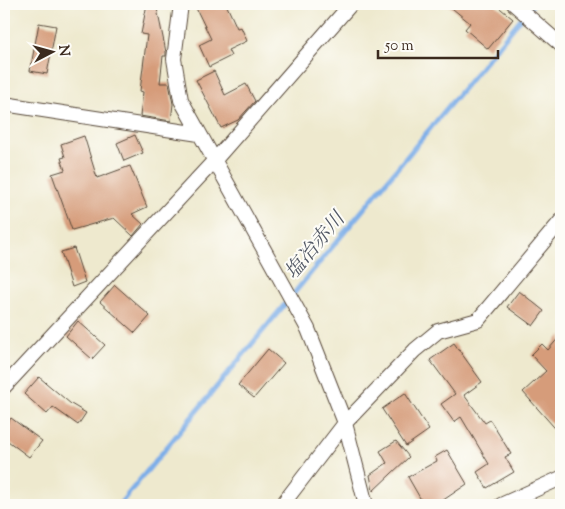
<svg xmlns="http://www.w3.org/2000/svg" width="565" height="509" font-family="'Sorts Mill Goudy','Noto Serif JP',serif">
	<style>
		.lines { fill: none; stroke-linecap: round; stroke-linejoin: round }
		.stream { stroke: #7daee8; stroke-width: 5 }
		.building { fill: #d69c7a }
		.minor-casing { stroke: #564738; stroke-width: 16 }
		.minor { stroke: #fff; stroke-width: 14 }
		.labels { text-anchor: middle; stroke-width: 4; stroke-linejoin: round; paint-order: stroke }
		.water-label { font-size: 20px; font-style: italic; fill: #525865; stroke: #fdfcf7 }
	</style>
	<rect width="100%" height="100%" fill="#fdfcf7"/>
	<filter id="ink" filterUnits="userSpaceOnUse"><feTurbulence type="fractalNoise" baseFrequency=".02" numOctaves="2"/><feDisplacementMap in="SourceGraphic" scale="10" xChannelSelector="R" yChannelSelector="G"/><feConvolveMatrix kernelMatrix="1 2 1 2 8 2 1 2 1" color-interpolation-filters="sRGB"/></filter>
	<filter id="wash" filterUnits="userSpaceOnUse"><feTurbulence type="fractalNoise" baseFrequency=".0096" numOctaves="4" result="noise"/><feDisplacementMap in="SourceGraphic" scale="20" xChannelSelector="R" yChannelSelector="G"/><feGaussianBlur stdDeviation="1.12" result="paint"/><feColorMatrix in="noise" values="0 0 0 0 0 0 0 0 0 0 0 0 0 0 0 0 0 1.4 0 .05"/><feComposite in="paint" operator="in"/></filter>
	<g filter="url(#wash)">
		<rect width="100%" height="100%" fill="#eee9ce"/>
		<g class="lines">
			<!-- stream -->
			<path class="stream" d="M119 505 533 4"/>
		</g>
		<g id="blocks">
			<!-- building -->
			<path class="building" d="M147 4H156L166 52V56H163L160 83H169L173 104 171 121 140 116 143 92 140 91 147 35 141 34Z
				M194 4H226L237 28 241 27 247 41 228 50 231 56 209 67 199 45 211 39Z
				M447 4H495L513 19 488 49 465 29 470 23Z
				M39 23 56 26 47 74 30 71Z
				M214 71 225 95 246 84 255 101 238 120 221 128 196 80Z
				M135 135 143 153 124 161 117 143Z
				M84 136 97 178 130 166 147 207 132 214 143 224 133 236 114 218 72 230 52 174 65 170 61 158 65 157 61 144Z
				M74 248 85 282 72 287 61 252Z
				M115 285 150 316 135 333 100 302Z
				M519 291 544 311 533 326 507 307Z
				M78 321 105 345 92 359 66 336Z
				M561 335V435L523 392 546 371 531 355 542 344 548 350Z
				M454 343 482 382 464 395 485 423 490 420 511 454 505 457 514 472 487 488 477 472 489 464 461 417 454 422 441 404 455 394 430 360Z
				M268 349 284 363 254 398 238 385Z
				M39 377 71 404 86 413 78 425 53 407 47 414 24 394Z
				M405 393 429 430 406 446 382 409Z
				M11 418 42 441 29 457 4 438V428Z
				M396 441 409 457 373 491 370 475 387 463 380 451Z
				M447 450 467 484 436 505H424L408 477 437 461 435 457Z"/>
		</g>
	</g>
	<g filter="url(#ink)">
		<use href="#blocks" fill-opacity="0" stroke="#564738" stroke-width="1"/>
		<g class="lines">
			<!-- minor casing -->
			<g class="minor-casing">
				<path id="minor" d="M181 4 174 59 181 100 308 329 345 423 366 505
					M514 4 561 45
					M4 104 199 134
					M4 387 214 161 351 4
					M282 505 345 423 415 350 438 331 478 320 561 221
					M501 505 561 478"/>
			</g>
			<!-- minor -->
			<use href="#minor" class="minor"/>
		</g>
	</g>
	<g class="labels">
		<!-- water labels -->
		<g class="water-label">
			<text transform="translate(314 245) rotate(-50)" y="7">塩冶赤川</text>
		</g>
	</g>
	<!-- margin -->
	<rect width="565" height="509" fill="none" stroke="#fdfcf7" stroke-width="20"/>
	<!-- north arrow -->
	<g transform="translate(52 52) rotate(84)" stroke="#fdfcf7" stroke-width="4" paint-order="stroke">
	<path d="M0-4L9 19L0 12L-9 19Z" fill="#3b2a1e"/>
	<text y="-8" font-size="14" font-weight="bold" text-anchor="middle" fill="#3b2a1e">N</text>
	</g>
	<!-- scale -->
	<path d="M378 50v8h120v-8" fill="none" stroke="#3b2a1e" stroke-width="2.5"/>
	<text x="385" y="50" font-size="15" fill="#3b2a1e" stroke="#fdfcf7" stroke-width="4" paint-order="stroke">50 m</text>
</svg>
